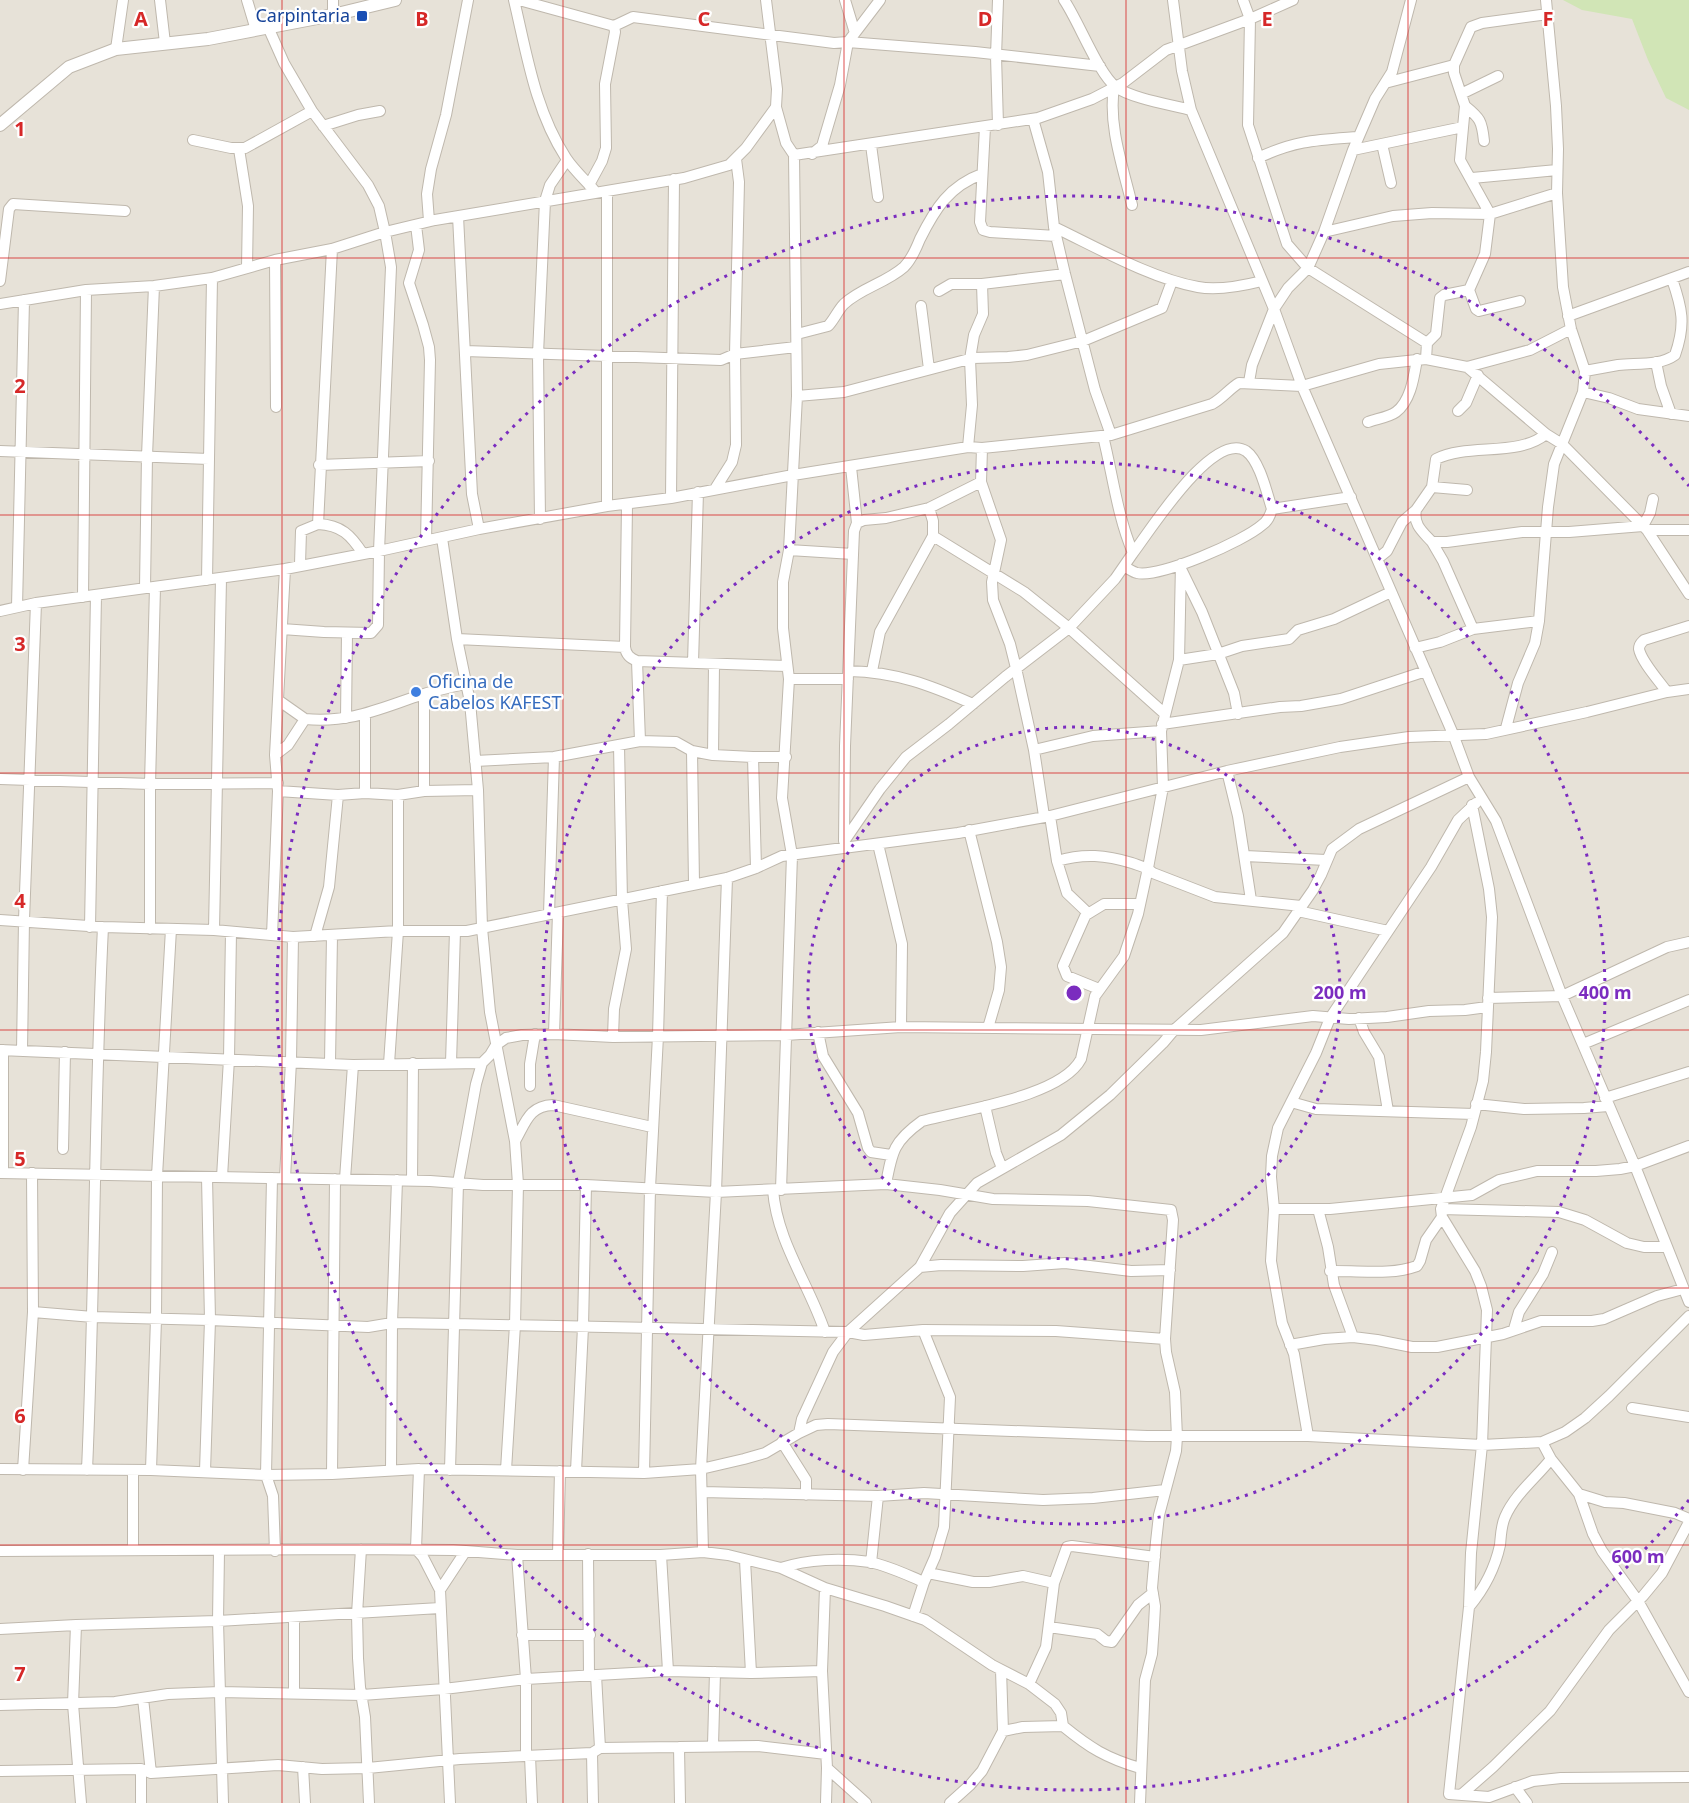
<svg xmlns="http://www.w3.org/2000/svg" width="1689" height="1803" font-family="'Noto Sans',sans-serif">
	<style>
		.residential { fill: #e7e2d8 }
		.green { fill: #d1e5b6 }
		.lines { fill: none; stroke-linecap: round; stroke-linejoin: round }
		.minor-casing { stroke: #bfb8ad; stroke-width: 12 }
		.tertiary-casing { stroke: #bfb8ad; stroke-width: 14 }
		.minor { stroke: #fff; stroke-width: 10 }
		.tertiary { stroke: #fff; stroke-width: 12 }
		.grid { fill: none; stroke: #d62828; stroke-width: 1.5; stroke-opacity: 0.55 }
		.ring { fill: none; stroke: #7b2cbf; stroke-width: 3; stroke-dasharray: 3 6 }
		.transit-dot { fill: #1a4fb4; stroke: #fff; stroke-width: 2 }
		.shop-dot { fill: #3f7fe0; stroke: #fff; stroke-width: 2 }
		.labels { text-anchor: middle; stroke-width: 4.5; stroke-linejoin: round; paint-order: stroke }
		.transit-label { font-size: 18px; fill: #164399; stroke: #fff; text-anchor: end }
		.shop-label { font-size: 18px; fill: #366cbe; stroke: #fff; text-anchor: start }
		.grid-label { font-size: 20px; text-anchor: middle; font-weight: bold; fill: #d62828; stroke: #fff; stroke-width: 4.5; stroke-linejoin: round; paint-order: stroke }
		.centre { fill: #7b2cbf; stroke: #fff; stroke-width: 3 }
		.ring-label { font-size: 18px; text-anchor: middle; font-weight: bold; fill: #7b2cbf; stroke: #fff; stroke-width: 4.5; stroke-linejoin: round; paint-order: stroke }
	</style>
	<rect width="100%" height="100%" fill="#f4f0ea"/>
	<!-- residential -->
	<path class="residential" d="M0 0H1689V1803H0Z"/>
	<!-- green -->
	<path class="green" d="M1563 0H1689V110L1666 98 1648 60 1632 19 1582 10Z"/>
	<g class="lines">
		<!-- minor casing -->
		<g class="minor-casing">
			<path id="minor" d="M160 0 165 43
				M247 0 256 30
				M333 0V15
				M514 0C527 55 535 110 566 158 574 170 585 180 594 190
				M519 0 614 26 615 32 605 84 606 148 602 161 589 185
				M845 0 855 33
				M998 0 996 56 998 125
				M1064 0C1078 20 1099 75 1116 87 1130 98 1172 105 1191 110L1274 309 1252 365 1249 382
				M1173 0 1182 71 1191 110
				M1293 0 1250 19 1248 125 1287 244 1308 268 1427 343 1426 359 1467 367 1546 434 1562 444 1647 530 1689 594
				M1411 0 1392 72 1375 99 1353 150 1324 232 1308 268 1288 288 1274 309 1302 386 1453 734 1469 777 1496 821 1562 996 1635 1166 1689 1302
				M614 26 633 17 834 43 848 42 975 52 1100 66
				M268 27 284 63 312 111 368 185 379 206 385 232 391 267 379 551 378 625 371 633 324 632 282 629
				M116 49 123 0
				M1385 83 1454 65
				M1114 87C1108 126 1123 167 1132 205
				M1461 94 1498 76
				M1465 106C1480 118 1482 121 1484 141
				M776 107 786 143 794 155 797 396 789 550 783 582V628L789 679 782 798 792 855 781 1190
				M1033 119 1048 172 1054 227 1065 274 1095 390 1111 435
				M323 126 358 115 380 111
				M985 127 980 222 983 230 990 232 1056 236
				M193 140 231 148H245L312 111
				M1382 144 1391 183
				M871 145 878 197
				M239 149 248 206 247 268
				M1353 150 1463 127
				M812 154 822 146 840 85 848 42 880 0
				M794 155 1038 118 1092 99 1123 83 1166 50 1250 19 1243 0
				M1258 158C1296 140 1318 140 1358 137
				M1472 178 1557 170
				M458 216 472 494 479 529
				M429 221 427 194 431 169 446 115 468 0
				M416 225 419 250 409 283 423 325 429 347 430 360 426 540
				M1054 227C1096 247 1152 279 1198 287 1218 291 1242 286 1262 281
				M1324 232 1393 216 1432 213 1490 214 1557 193
				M275 260 276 407
				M0 281 9 209 13 204 125 211
				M1469 290 1476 309 1479 311 1520 301
				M939 291 951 284H982L1065 274
				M0 304 86 290 154 286 212 278 275 260 332 249 385 232 435 220 684 178 729 165 746 148 776 107 777 89 766 0
				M921 306 929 369
				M1568 316 1689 272
				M797 334 828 326C834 320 838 310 844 304 861 288 886 283 904 267 911 260 916 249 920 239 935 209 949 186 982 174
				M1427 343 1436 334 1440 298 1444 295 1469 290 1485 254 1490 214 1460 160 1465 106 1454 73V65L1471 27 1482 23 1548 14
				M465 351 721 360 735 354 796 347
				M1656 362 1661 386 1671 414
				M1467 367 1530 350 1571 329
				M1585 371C1596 369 1607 367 1618 365 1637 363 1660 366 1675 355 1686 324 1682 308 1672 279
				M1583 392 1609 398 1638 409 1689 416
				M797 396 844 392 973 358 1008 357 1027 355 1083 341 1162 308 1172 281
				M1458 411 1466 403 1478 375
				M1368 422C1376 419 1389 417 1396 412 1411 401 1414 376 1417 359
				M1103 436C1113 476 1117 515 1133 553
				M968 447 972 405 970 359 974 335 983 314 982 284
				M982 448 981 482 1001 540 992 582 993 600 1010 644 1016 668 1034 750 1044 816
				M0 451 209 459
				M319 465 429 461
				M851 467 857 523
				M1432 487 1467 490
				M715 489 732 462 736 445 735 354 739 182 736 159
				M671 498 674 179
				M627 505 625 647C626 655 630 658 637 661L787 666
				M607 506V191
				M1272 509 1351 497
				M1416 510C1413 525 1423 532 1432 542H1447L1522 532H1569L1643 526 1650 513 1653 499
				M540 519 538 354 545 201 550 185 567 160
				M318 524C341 525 351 535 363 554
				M1647 530H1689
				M933 536 1024 592 1069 628 1165 714
				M442 538 457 639 470 702 478 790 482 928 490 1012 515 1141 518 1184 515 1325 506 1470
				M1432 542 1443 561 1473 629
				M789 550 853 554
				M1377 559 1387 551 1402 522 1416 510 1432 487 1436 459C1468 443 1519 457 1546 434
				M300 564 301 531 318 524 332 249
				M1181 569 1202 612 1234 693 1238 714
				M207 580 212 278
				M145 588 147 456 154 286
				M83 597 86 290
				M17 607 24 300
				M0 611 36 603 285 569 379 551 479 529 607 506 671 498 793 475 968 447 982 448 1111 435 1212 404C1223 398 1229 389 1239 383L1302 386 1379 364 1426 359
				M457 639 625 647
				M1415 648 1440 642 1473 629 1539 621
				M1179 660 1218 654 1242 646 1289 639 1298 630 1334 619 1391 592
				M637 661 640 741
				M693 663 698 492
				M849 671C896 672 930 685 973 704
				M872 671 880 632 933 536V521L929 508
				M789 679H848
				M1667 692C1660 682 1641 661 1639 649 1639 644 1641 643 1644 640L1689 626
				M278 700 305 719
				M346 718 347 633
				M1162 724 1280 707 1301 706 1341 699 1426 671
				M1506 728 1518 683 1535 643 1539 621 1548 507 1554 464 1583 392 1585 371 1571 329 1563 287 1557 193 1558 149 1556 106 1546 0
				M1034 750 1093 736 1161 731
				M692 751 694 883
				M275 755 288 745 305 719C353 723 380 708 424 694 437 690 451 687 465 684
				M713 755 714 664
				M753 757H786
				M475 761 554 757 640 741 676 742 692 751 713 755 753 757 756 868
				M1227 771 1238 816 1251 900
				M0 779 150 784 278 783
				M278 791 338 795 365 793 398 795 424 791 478 790
				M424 791V694
				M365 793V715
				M1472 805 1489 889 1492 917 1486 1052 1483 1081 1471 1127 1441 1209 1442 1217 1475 1271 1481 1286 1487 1310 1482 1445 1471 1553 1469 1607 1449 1794 1489 1797 1533 1781 1561 1778 1689 1777
				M1050 816 1057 861 1067 893 1087 912 1063 966 1067 976 1099 989
				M969 830 997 942 1001 967 999 990 988 1028
				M845 840 880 789 906 757 949 724 1005 677 1069 628 1115 579 1133 553C1150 531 1213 430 1246 451 1260 461 1267 494 1272 509 1270 516 1268 521 1262 525 1244 541 1160 578 1137 573 1133 572 1129 569 1125 567
				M844 841 845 746 854 531 857 523 864 520 886 518 929 508 981 482
				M878 844 902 944 901 1027
				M1245 856 1326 860
				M1057 861C1084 853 1106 855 1132 863 1140 866 1147 867 1153 873L1215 897 1301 906
				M1298 911 1388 931
				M549 914 554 757
				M1086 915 1104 904H1140
				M0 920 103 927 214 930 293 937 398 931H467L727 878 756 868 782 856 958 833 1050 816 1227 771 1340 747 1409 737 1486 734 1587 712 1667 692 1689 689
				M90 927 96 595
				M150 929V784L155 587
				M214 930 221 579
				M272 935 278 791 275 755 285 569
				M315 936 329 887 338 795
				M1488 998 1562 996 1667 947 1689 942
				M1359 1018 1364 1032 1379 1057 1388 1111
				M818 1032 823 1056 858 1113 868 1148 871 1152 891 1155
				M554 1034 558 913
				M613 1037 614 1009 626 949 622 900 619 745
				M1583 1044 1689 1000
				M0 1050 353 1065 482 1063 490 1055 496 1045 506 1038 522 1035 554 1034 613 1037 786 1035 901 1027 1201 1030 1313 1016 1349 1019 1387 1017 1429 1011 1465 1010 1487 1007
				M22 1051 24 920 36 603
				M330 1063 332 935
				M451 1063 455 931
				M389 1064 398 931V795
				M530 1086V1064L535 1034
				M1605 1098 1689 1072
				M1291 1102 1316 1109 1474 1114
				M1476 1104 1524 1109 1584 1108 1608 1106
				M985 1106 996 1153 1002 1168
				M515 1141C526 1122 529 1106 553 1105L652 1127
				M63 1149 65 1052
				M0 1173 430 1181 483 1185H586L716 1192 886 1184 940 1190 993 1199 1088 1201 1171 1210 1173 1220 1165 1339 1166 1352 1175 1392 1177 1437 1176 1451 1159 1515 1156 1542 1152 1588 1155 1606 1154 1625 1152 1654 1145 1680 1140 1803
				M3 1173V1050
				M222 1177 229 1059 231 932
				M272 1178 266 1475 273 1496 275 1551
				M285 1178 291 1061 293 937
				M345 1179 353 1065
				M412 1181 413 1063
				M886 1184C892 1151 894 1141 922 1121 961 1110 1061 1097 1081 1059L1095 996 1124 956 1138 914 1148 868 1163 787 1161 731 1179 660 1181 564
				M773 1190C777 1242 809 1284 825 1332
				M1274 1209H1330L1472 1195 1499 1180 1537 1171H1596L1620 1169 1635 1166 1689 1146
				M1318 1209 1328 1247 1334 1285 1353 1337
				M1441 1209 1559 1212 1585 1220 1627 1243 1644 1247H1666
				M920 1267 941 1265 1023 1266 1065 1263 1131 1271 1170 1270
				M1330 1271C1359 1270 1389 1276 1417 1266L1420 1261 1426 1240 1442 1217
				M33 1312 93 1317 210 1320 368 1327 392 1323 454 1324 848 1332 864 1335 923 1330 1056 1331 1165 1339
				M1514 1329 1519 1312 1543 1274 1552 1252
				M1290 1345 1324 1339 1353 1337 1377 1340 1412 1347H1437L1503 1334 1541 1321H1592L1604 1319 1657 1296 1683 1289
				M1632 1408 1689 1417
				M799 1433 802 1419 833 1352 848 1332 920 1267 950 1213 977 1183 1061 1135 1110 1095 1163 1043 1174 1030 1283 933 1313 890 1321 875 1332 849 1359 829 1469 777
				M1308 1436 1294 1354 1282 1323 1271 1261 1274 1209 1271 1177 1272 1156 1278 1128 1316 1053 1330 1018 1431 867 1458 820 1476 803
				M782 1442 806 1480V1495
				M1542 1442 1551 1459 1579 1494 1593 1534 1602 1551 1638 1601 1689 1692
				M0 1469 151 1470 266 1475 332 1474 419 1469 644 1473 701 1469 744 1459 765 1453 799 1433 816 1425 828 1424 1147 1436H1308L1482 1445 1542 1442 1565 1432 1585 1418 1609 1396 1689 1316
				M391 1469 392 1323 397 1180
				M419 1469 416 1549 423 1557 440 1590 450 1803
				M23 1470 33 1312 32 1173
				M87 1470C95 1289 94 1108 103 927
				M133 1470V1550
				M151 1470 156 1319 157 1176 171 929
				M450 1470 458 1183 476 1084 482 1063
				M205 1471 210 1320 207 1177
				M576 1471 583 1327 586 1185
				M644 1473 650 1188 658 1036 662 891
				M332 1474 335 1179
				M703 1492 878 1496 924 1493 1043 1500 1093 1498 1165 1490
				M1579 1494 1605 1502 1624 1503 1675 1513 1689 1519
				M361 1549 357 1614 358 1658 360 1687 365 1717 369 1803
				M0 1551 361 1549 453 1550 517 1555H661L703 1552 728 1555 781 1568 825 1588 885 1606 925 1620 992 1665 1029 1684 1055 1704 1061 1713 1063 1726C1090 1748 1106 1758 1140 1768
				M219 1551 218 1621 223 1803
				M703 1552 701 1469 716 1192 727 878
				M558 1554 560 1471
				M588 1554 589 1675
				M517 1555 526 1679V1756
				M661 1555 668 1671
				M745 1560 751 1673
				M871 1563 878 1496
				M781 1568C808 1559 842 1558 870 1562 889 1566 907 1575 924 1582
				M928 1573 973 1582H989L1023 1576 1054 1583
				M825 1588 822 1671 827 1768 826 1803
				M440 1590 465 1552
				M1469 1607C1484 1589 1495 1568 1500 1545 1501 1535 1501 1526 1505 1517 1515 1494 1536 1478 1551 1459
				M913 1616 924 1582 935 1557 944 1527 950 1397 923 1330
				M294 1617V1693
				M76 1625 73 1704 81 1803
				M1049 1627 1097 1634 1106 1641 1112 1642 1138 1605 1153 1593
				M0 1629 76 1625 218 1621 440 1608
				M522 1635H590
				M596 1675 600 1748
				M1029 1684 1046 1647 1054 1583 1067 1547 1072 1546 1155 1557
				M143 1698 151 1773
				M0 1705 115 1702 168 1694 220 1692 362 1695 444 1689 526 1679 668 1671 751 1673 822 1671
				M1003 1731 1023 1727 1063 1726
				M713 1745 715 1672
				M679 1747 680 1803
				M592 1753 593 1803
				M530 1756 532 1803
				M303 1767 305 1803
				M827 1768 866 1803
				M141 1769V1803
				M0 1771 141 1769 151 1773 278 1765 322 1769 368 1768 460 1759 592 1753 600 1748 758 1746 826 1754
				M1515 1787 1527 1803
				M1461 1795 1493 1767 1550 1711 1609 1630 1643 1596 1662 1573 1689 1522
				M950 1803 970 1785 982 1771 1003 1731 1001 1670"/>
		</g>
		<!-- tertiary casing -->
		<g class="tertiary-casing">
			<path id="tertiary" d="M0 125 69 67 116 49 208 39 333 15 395 0"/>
		</g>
		<!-- minor -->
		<use href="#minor" class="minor"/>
		<!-- tertiary -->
		<use href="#tertiary" class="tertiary"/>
	</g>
	<!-- grid -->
	<path class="grid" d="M282 0V1803M563 0V1803M844 0V1803M1126 0V1803M1408 0V1803M0 258H1689M0 515H1689M0 773H1689M0 1030H1689M0 1288H1689M0 1545H1689"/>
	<!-- distance rings -->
	<g class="ring">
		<circle cx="1074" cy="993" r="266"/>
		<circle cx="1074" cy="993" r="531"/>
		<path d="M1689 1500A797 797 0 1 1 1689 486"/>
	</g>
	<!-- markers -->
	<rect class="transit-dot" x="356" y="10" width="12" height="12" rx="3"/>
	<circle class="shop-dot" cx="416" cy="692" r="6"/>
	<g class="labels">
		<!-- transit labels -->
		<g class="transit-label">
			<text x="350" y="22">Carpintaria</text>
		</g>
		<!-- shop labels -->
		<g class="shop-label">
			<text x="428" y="688">Oficina de<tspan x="428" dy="21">Cabelos KAFEST</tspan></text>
		</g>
	</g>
	<g class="grid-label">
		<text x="141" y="26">A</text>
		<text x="422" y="26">B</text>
		<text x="704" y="26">C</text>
		<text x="985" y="26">D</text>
		<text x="1267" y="26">E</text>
		<text x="1548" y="26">F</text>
		<text x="20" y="136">1</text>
		<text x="20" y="393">2</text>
		<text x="20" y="651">3</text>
		<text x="20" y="908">4</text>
		<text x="20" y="1166">5</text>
		<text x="20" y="1423">6</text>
		<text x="20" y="1681">7</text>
	</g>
	<circle cx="1074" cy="993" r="9" class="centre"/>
	<g class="ring-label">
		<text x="1340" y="999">200 m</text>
		<text x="1605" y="999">400 m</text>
		<text x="1638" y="1563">600 m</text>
	</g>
</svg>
